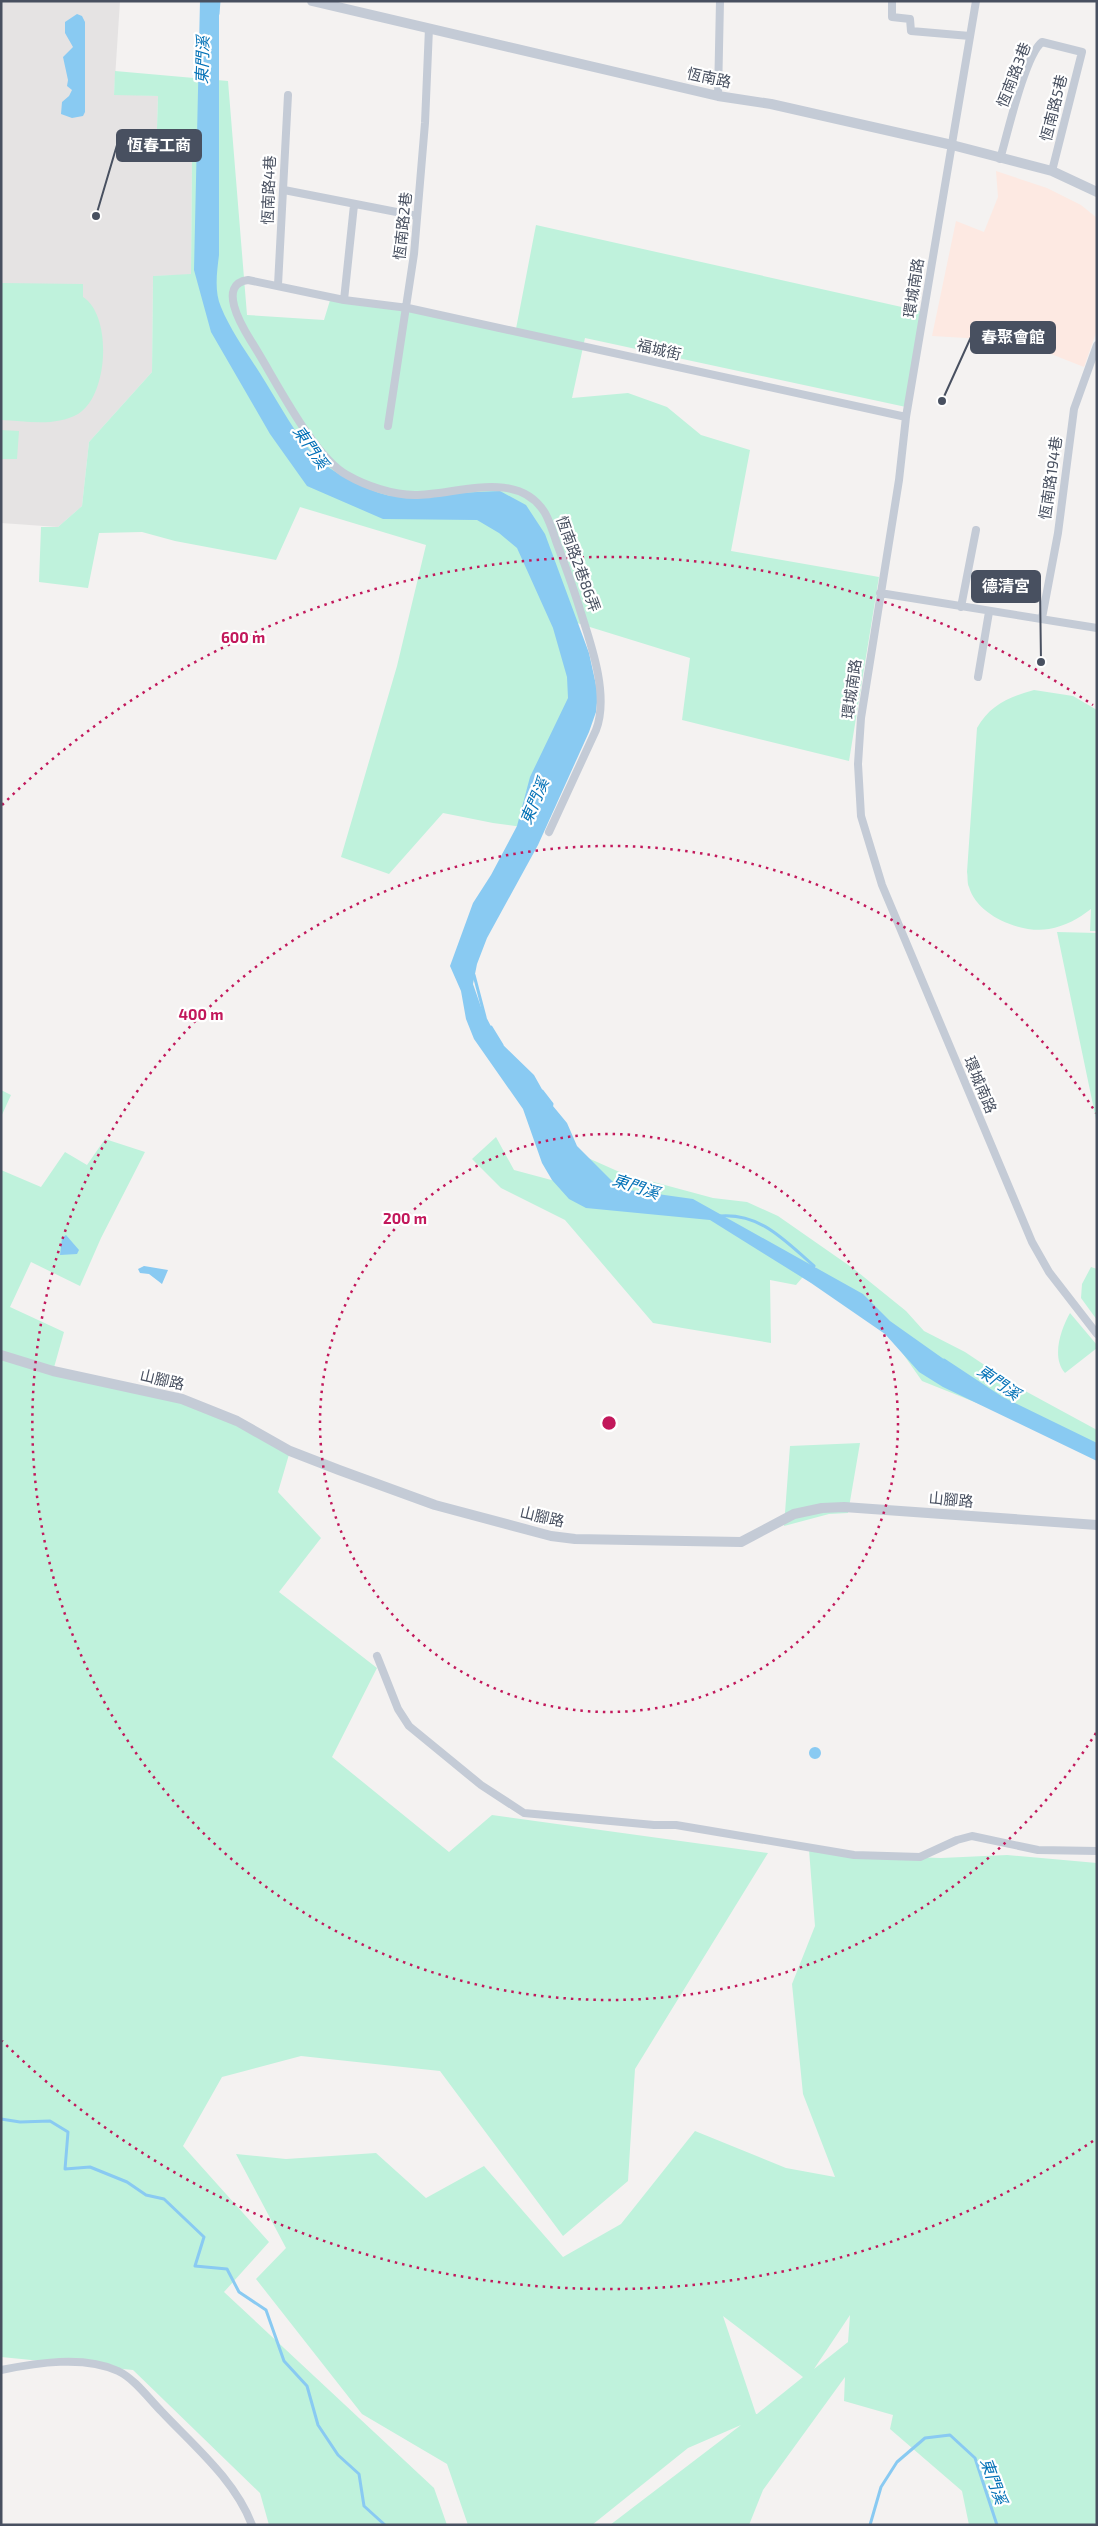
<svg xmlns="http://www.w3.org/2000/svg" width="1098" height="2526" font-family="'Exo 2','Noto Sans TC',sans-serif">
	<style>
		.education { fill: #e5e3e3 }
		.medical { fill: #fde9e2 }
		.green { fill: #bff2dc; fill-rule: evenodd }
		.water { fill: #89caf2 }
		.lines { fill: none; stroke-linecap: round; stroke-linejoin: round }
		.stream { stroke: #89caf2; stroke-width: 3 }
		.minor { stroke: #c4cbd6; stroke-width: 8 }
		.tertiary { stroke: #c4cbd6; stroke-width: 10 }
		.ring { fill: none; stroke: #c2185b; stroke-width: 2.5; stroke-dasharray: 2.5 5 }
		.labels { text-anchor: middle; stroke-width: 4.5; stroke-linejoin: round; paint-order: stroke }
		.street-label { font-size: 15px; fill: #485060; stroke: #fff }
		.water-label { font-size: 16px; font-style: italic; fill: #0472b7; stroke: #fff }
		.centre { fill: #c2185b; stroke: #fff; stroke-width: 2.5 }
		.ring-label { font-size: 15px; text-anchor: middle; font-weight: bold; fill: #c2185b; stroke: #fff; stroke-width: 4.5; stroke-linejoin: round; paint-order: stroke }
		.leader { fill: none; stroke: #485060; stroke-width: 2 }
		.callout-dot { fill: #485060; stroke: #fff; stroke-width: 2 }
		.callout { fill: #485060; stroke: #485060; stroke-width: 2 }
		.callout-label { font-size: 16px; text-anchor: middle; font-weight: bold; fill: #fff }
	</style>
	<rect width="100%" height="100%" fill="#f4f2f1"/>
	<!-- education -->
	<path class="education" d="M1 1H120L114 94 158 96 156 158 192 157 191 275 153 276 152 372 89 442 82 506 58 527 1 523Z"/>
	<!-- medical -->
	<path class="medical" d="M996 171 1047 188 1081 205 1097 218V330L1084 367 1018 341 932 336 956 221 984 232 998 197Z"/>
	<!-- green -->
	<path class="green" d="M115 71 228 81 247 315 324 320 331 297 408 308 515 334 536 225 924 312 906 407 585 338 572 398 628 393 667 407 701 435 750 450 731 551 879 577 849 761 682 720 690 658 564 619 581 667 537 829 493 823 443 813 389 874 341 857 397 666 426 545 300 507 276 560 175 541 142 532 99 533 88 588 39 582 41 527H58L82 506 89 442 152 372 153 276 191 274 192 157 156 158 158 96 114 95Z
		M1 283 83 284V297C113 316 108 397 78 414 55 427 26 421 1 420Z
		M1 430 19 431 17 459H1Z
		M1034 690 1073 696 1097 710V931H1090L1091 909C1078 919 1065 926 1049 929 1022 934 977 916 969 887 967 883 968 877 967 872L977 728C990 705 1009 697 1034 690Z
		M1057 932 1097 933V1124Z
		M1 1090 11 1095 1 1117Z
		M496 1137 514 1170 570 1185 588 1158 624 1174 713 1198 747 1202 778 1216 854 1269 906 1311 924 1331 965 1352 1016 1386 1097 1430V1457L992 1409 922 1381 894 1341 813 1265 796 1285 770 1280 771 1343 653 1323 565 1220 501 1188 472 1159Z
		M105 1139 145 1152 101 1238 80 1286 31 1262 10 1307 64 1332 53 1371 182 1399 290 1451 278 1492 321 1538 279 1592 377 1668 332 1757 449 1852 492 1815 768 1853 635 2069 628 2181 563 2236 440 2071 301 2056 222 2077 183 2146 269 2242 224 2292 434 2488 447 2525H269L260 2493 133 2370 1 2357V1170L41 1187 65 1152 87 1165Z
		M1091 1267 1097 1269V1320L1081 1298 1082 1284Z
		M1070 1313 1097 1345V1348L1065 1373C1051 1357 1061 1329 1070 1313Z
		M860 1443 848 1513 829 1514 784 1526 790 1446Z
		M809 1850 877 1856 941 1858 1007 1855 1097 1863V2525H969L962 2491 890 2429 893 2415 844 2401 845 2377 763 2490 749 2525H610L741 2425 688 2448 592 2525H468L447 2464 362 2414 256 2279 286 2248 236 2154 286 2159 376 2153 426 2198 484 2166 563 2257 621 2224 695 2131 786 2168 835 2177 803 2094 792 1984 815 1926ZM850 2315 848 2342 814 2369ZM723 2316 803 2377 757 2414H756Z"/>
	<!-- water -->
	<path class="water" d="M200 1H219V255C217 272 214 291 221 307 232 334 251 358 266 383 281 407 295 434 315 456 330 472 370 492 391 496L500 491 526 505 545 534 589 653 598 694 596 712 589 732 538 845 487 938 477 964 473 984 481 1007 498 1040 534 1075 548 1100 567 1123 577 1146 613 1182 629 1190 693 1199 863 1294 890 1321 986 1389 1097 1443V1461L943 1387 919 1372 885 1334 811 1283 710 1220 586 1208 569 1199 552 1180 542 1163 523 1109 474 1039 466 1019 461 991 450 966 473 903 491 875 517 826 530 777 568 698 567 677 553 628 517 548 499 533 477 520 383 519 307 486 270 434 211 332 194 270Z
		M77 14 82 16 85 22V112L83 116 72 118 61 114 62 102 69 96 72 90 67 86 68 80 63 57 73 47 65 33V22Z
		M66 1235 79 1250 77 1254 60 1255 62 1238Z
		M144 1266 168 1270 162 1284 149 1274 140 1273 138 1269Z
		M809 1753a6 6 0 1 1 12 0a6 6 0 1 1-12 0Z"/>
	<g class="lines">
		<!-- stream -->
		<path class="stream" d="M218 14 219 1
			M474 975 485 1017
			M491 1027 502 1045
			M542 1091 552 1104 551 1109
			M720 1216C761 1213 785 1241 814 1266
			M944 1360 1000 1397
			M1 2119 20 2122 50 2121 68 2132 65 2169 90 2167 127 2182 146 2195 164 2199 204 2237 195 2266 227 2269 239 2292 266 2310 284 2361 307 2386 318 2425 338 2455 359 2474 364 2506 385 2525
			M870 2525 881 2487 897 2462 925 2438 950 2435 975 2458 997 2525"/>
		<!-- minor -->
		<path class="minor" d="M892 1V17L910 19 911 31 970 36
			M976 1 906 417 899 480 861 718 858 764 861 816 882 885 1032 1242 1049 1272 1097 1334
			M718 96 720 1
			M1000 159C1007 136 1025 55 1042 42L1082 52 1052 171
			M284 190 417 216
			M278 285 288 95
			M344 300 354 205
			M388 426 414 254 425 123 429 28
			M880 593 1097 628
			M961 607 976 530
			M1042 618 1058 533 1074 409 1097 345
			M978 677 989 612
			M549 832 596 730C609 696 592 647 581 613 574 589 565 565 556 541 553 532 550 522 545 513 518 468 456 495 415 495 393 495 366 486 347 475 313 457 273 375 251 341 241 325 217 284 248 280L344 300 408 308 906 417
			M377 1656 398 1709 409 1726 481 1785 524 1813 654 1825H676L854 1855 920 1857 957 1840 972 1836 1038 1850 1097 1851
			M1 2370C36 2363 84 2355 118 2371 135 2379 149 2399 162 2412 194 2446 235 2480 252 2525"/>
		<!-- tertiary -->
		<path class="tertiary" d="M312 1 718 96 771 104 952 145 1052 171 1097 192
			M1 1355 53 1371 182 1399 237 1421 290 1451 339 1470 435 1505 551 1536 575 1539 741 1542 794 1514 822 1508 844 1507 1097 1525"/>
	</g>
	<!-- distance rings -->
	<g class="ring">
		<circle cx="609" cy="1423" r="289"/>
		<path d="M1096 1733A577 577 0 1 1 1096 1113"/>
		<path d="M1093 2141A866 866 0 0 1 2 2041M2 805A866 866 0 0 1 1093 705"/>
	</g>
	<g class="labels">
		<!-- street labels -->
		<g class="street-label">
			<text transform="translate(1014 75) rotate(-69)" y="5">恆南路3巷</text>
			<text transform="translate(709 78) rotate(12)" y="5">恆南路</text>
			<text transform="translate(1054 108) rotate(-76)" y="5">恆南路5巷</text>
			<text transform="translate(269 190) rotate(-88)" y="5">恆南路4巷</text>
			<text transform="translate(403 226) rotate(-84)" y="5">恆南路2巷</text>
			<text transform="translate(914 288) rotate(-81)" y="5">環城南路</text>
			<text transform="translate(659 350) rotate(13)" y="5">福城街</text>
			<text transform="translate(1051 478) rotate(-82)" y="5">恆南路194巷</text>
			<text transform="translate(578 564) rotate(70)" y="5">恆南路2巷86弄</text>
			<text transform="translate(852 689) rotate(-82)" y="5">環城南路</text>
			<text transform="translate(980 1085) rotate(67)" y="5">環城南路</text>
			<text transform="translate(162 1380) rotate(13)" y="5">山腳路</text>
			<text transform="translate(951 1500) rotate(5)" y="5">山腳路</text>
			<text transform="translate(542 1517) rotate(13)" y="5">山腳路</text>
		</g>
		<!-- water labels -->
		<g class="water-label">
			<text transform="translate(202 60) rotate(-88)" y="6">東門溪</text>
			<text transform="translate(311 447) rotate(55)" y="6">東門溪</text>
			<text transform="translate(534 801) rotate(-67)" y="6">東門溪</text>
			<text transform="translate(636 1186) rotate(18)" y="6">東門溪</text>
			<text transform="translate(999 1382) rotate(35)" y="6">東門溪</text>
			<text transform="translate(994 2481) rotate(70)" y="6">東門溪</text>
		</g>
	</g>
	<circle cx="609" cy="1423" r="8" class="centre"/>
	<g class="ring-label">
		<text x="243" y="643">600 m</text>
		<text x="201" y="1020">400 m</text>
		<text x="405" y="1224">200 m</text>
	</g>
	<!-- callouts -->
	<path class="leader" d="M96 216L117 145M942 401L971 337M1041 662L1040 587"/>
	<g class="callout-dot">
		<circle cx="96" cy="216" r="5"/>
		<circle cx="942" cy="401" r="5"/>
		<circle cx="1041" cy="662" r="5"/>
	</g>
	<g class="callout">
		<rect x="117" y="130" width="84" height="31" rx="5"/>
		<rect x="971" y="322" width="84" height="31" rx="5"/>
		<rect x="972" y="571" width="68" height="31" rx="5"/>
	</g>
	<g class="callout-label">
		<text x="159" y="151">恆春工商</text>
		<text x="1013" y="343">春聚會館</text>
		<text x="1006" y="592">德清宮</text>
	</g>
	<!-- border -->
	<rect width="1098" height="2526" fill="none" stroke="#485060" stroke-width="5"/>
</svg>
